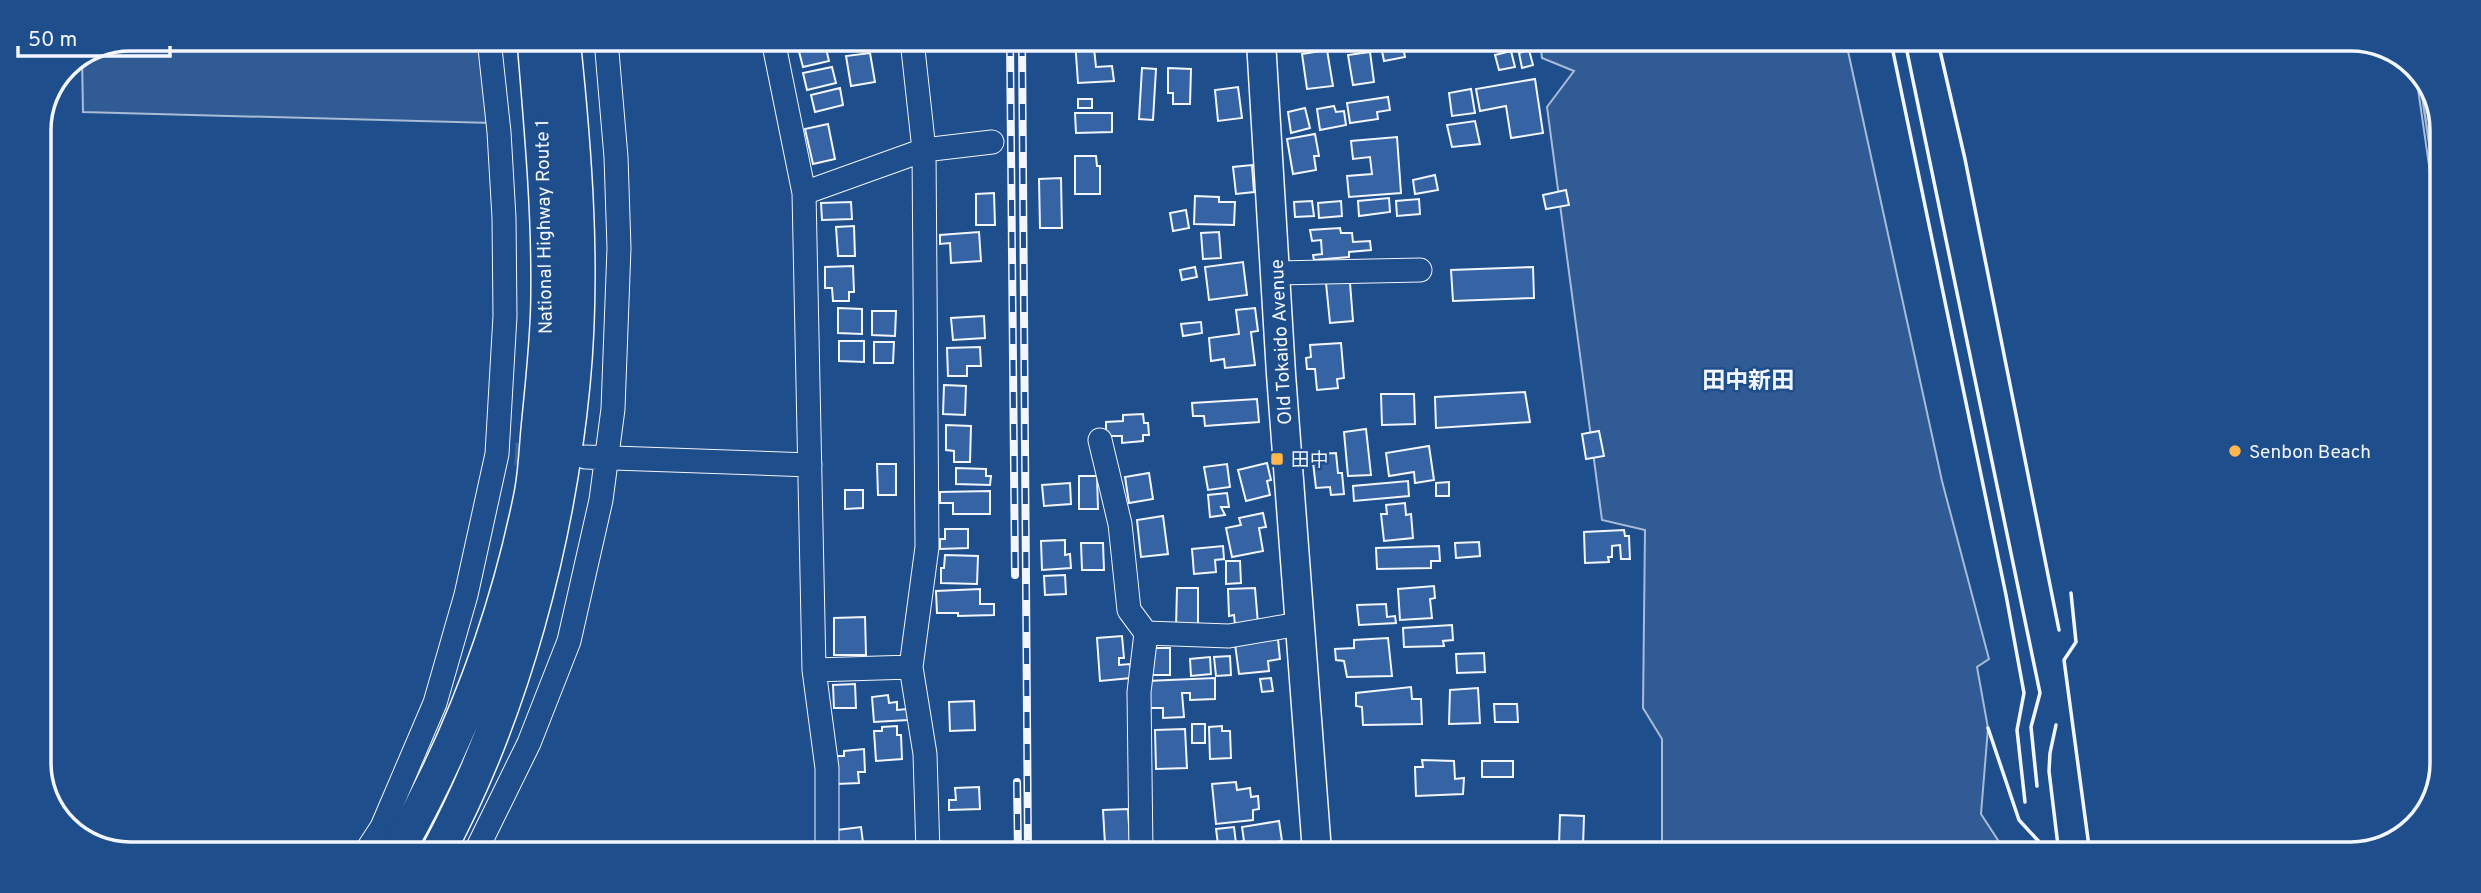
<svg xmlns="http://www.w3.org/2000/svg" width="2481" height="893" font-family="Overpass,'Noto Sans JP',sans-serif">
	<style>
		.green { fill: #305b95; stroke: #a8bbd7; stroke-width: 2 }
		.water { fill: #446ba0; stroke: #a8bbd7; stroke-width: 2 }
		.pier { fill: #1f4e8c; stroke: #a8bbd7; stroke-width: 2 }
		.building { fill: #3563a3; stroke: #f2f6ff; stroke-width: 2 }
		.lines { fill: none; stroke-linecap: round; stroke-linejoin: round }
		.minor-tunnel { stroke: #3f679d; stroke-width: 23; stroke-dasharray: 23 11; stroke-linecap: butt }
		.minor-casing { stroke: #f2f6ff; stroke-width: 25 }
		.major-casing { stroke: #f2f6ff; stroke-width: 31 }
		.highway-casing { stroke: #f2f6ff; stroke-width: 36 }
		.minor { stroke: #1f4e8c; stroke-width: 23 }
		.major { stroke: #1f4e8c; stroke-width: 28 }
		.highway { stroke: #1f4e8c; stroke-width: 33 }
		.rail-casing { stroke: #f2f6ff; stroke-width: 8 }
		.rail { stroke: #1f4e8c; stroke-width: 5; stroke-dasharray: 16; stroke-linecap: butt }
		.wall { stroke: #f2f6ff; stroke-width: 3.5 }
		.poi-dot { fill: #ffb74d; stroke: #1f4e8c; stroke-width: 2.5 }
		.labels { text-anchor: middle; stroke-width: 5; stroke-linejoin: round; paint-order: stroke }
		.street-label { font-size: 19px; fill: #f2f6ff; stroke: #1f4e8c }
		.poi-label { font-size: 19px; fill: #f2f6ff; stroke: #1f4e8c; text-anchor: start }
		.quarter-label { font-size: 23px; font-weight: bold; fill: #f2f6ff; stroke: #1f4e8c }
		.rim { fill: none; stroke: #f2f6ff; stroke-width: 3.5 }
	</style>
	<rect width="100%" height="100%" fill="#1f4e8c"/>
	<!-- green -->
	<path class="green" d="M130 39H481L492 123 83 112 82 58Z
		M1540 41 1846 42 1942 481 1989 659 1977 667 1988 728 1981 814 2007 854 1662 853V739L1643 708 1645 530 1602 520 1547 107 1574 71 1542 58Z"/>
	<!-- water -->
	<path class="water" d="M2418 70 2423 74 2442 124V227Z"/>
	<!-- pier -->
	<path class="pier" d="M2415 68 2418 70 2442 231 2438 228Z"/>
	<!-- building -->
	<path class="building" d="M796 40H824L829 61 803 67Z
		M1075 40 1101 41 1102 48H1094L1096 67 1112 66 1114 81 1078 83Z
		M1380 41H1402L1405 57 1384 61Z
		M1327 50 1333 86 1307 89 1302 54Z
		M1529 50 1533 65 1522 68 1519 53Z
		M1511 51 1515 67 1499 70 1495 55Z
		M1370 52 1374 82 1353 85 1348 55Z
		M870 53 875 82 851 86 846 56Z
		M832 67 836 83 807 90 803 73Z
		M1142 68 1156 69 1153 120 1139 119Z
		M1168 68 1191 69 1190 104H1173V93H1168Z
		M1535 79 1543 133 1511 138 1506 106 1480 111 1476 89Z
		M1238 87 1242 118 1218 121 1215 90Z
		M840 88 843 105 815 112 811 95Z
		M1471 89 1475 113 1452 116 1449 93Z
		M1388 97 1390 110 1377 112 1378 119 1350 123 1347 103Z
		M1078 99H1092V108H1078Z
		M1334 106 1336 112 1344 111 1346 125 1320 130 1317 109Z
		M1305 108 1310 128 1291 133 1288 112Z
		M1075 113H1112V132L1076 133Z
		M1475 121 1480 144 1452 147 1447 125Z
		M828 124 835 159 813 164 805 129Z
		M1315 134 1319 156H1314L1316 170 1293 174 1287 139Z
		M1397 137 1401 193 1349 197 1347 176 1372 174 1370 157 1353 159 1351 141Z
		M1075 156H1096L1097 166H1100V194H1075Z
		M1252 165 1254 192 1236 194 1233 167Z
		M1435 175 1438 190 1415 194 1413 180Z
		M1061 178 1062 228H1040L1039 179Z
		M1566 190 1569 205 1546 209 1543 195Z
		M994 193 995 225H976V194Z
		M1195 196 1219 197V202H1235L1234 225 1194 224Z
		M1389 198 1390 212 1359 216 1358 201Z
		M1419 199 1420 214 1397 216 1396 201Z
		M1312 201 1314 216 1295 217 1294 202Z
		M1341 201 1342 216 1319 218 1318 203Z
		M851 202 852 219 822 220 821 203Z
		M1186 210 1189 228 1173 231 1170 213Z
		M854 226 855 256H838L836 227Z
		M1340 228 1341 233H1352L1353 242 1370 241 1371 250 1349 252V257L1314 260 1313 255 1322 254 1321 240 1312 241 1310 230Z
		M979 232 981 261 951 263 950 243 940 244V235Z
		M1219 232 1221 258 1203 259 1201 233Z
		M1243 262 1247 295 1209 300 1205 267Z
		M853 266 854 292H849V301H833L832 288H825V267Z
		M1195 267 1197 277 1182 280 1180 270Z
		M1533 267 1534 298 1453 301 1451 270Z
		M1326 283H1350L1353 321 1330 323Z
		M838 308 862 309V334L838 333Z
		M1255 308 1258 331 1251 332 1255 365 1225 368 1224 359 1211 361 1209 338 1239 334 1236 310Z
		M872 311H896L895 336 872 335Z
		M984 316 985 338 953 340 951 318Z
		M1201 322 1202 333 1183 336 1181 324Z
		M839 341H864V362L839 361Z
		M874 342H894L893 363H874Z
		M1341 343 1344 378 1337 379 1338 388 1317 390 1315 369H1307L1306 358 1311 357 1310 345Z
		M980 347 981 366H967V376H948L947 348Z
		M944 385 966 386 965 415 943 414Z
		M1525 392 1530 422 1436 428 1435 397Z
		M1381 394H1414L1415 424 1382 425Z
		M1257 399 1259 422 1205 426 1204 416H1193L1192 403Z
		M1143 414 1144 423H1148L1149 435H1143V441L1122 443V436H1106V422L1123 421V415Z
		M946 425 971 426 970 462H954V451L946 450Z
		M1366 429 1371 475 1348 476 1344 432Z
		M1599 431 1604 456 1586 459 1582 434Z
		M1429 446 1434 480 1415 483 1414 472 1389 476 1386 453Z
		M1336 453 1338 473H1342L1344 494 1331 495 1330 487 1316 488 1313 462 1319 461 1318 454Z
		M1267 463 1271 480 1267 481 1270 495 1246 501 1238 470Z
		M877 464H896V495H878Z
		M1227 464 1230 487 1208 490 1204 467Z
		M956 468 986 469V476H991L990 485 956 484Z
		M1149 473 1153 499 1129 503 1125 477Z
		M1079 476H1097L1098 509H1079Z
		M1408 481 1409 496 1354 501 1353 486Z
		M1449 482V496H1436V483Z
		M1070 483 1071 504 1044 506 1042 485Z
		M845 490H863V508L845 509Z
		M990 491V514H953V503H940V492Z
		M1227 493 1229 507H1221L1225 515 1210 517 1208 495Z
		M1405 503 1406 515 1411 514 1413 538 1384 541 1381 514H1387L1386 505Z
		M1263 513 1266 527 1259 528 1263 551 1232 557 1226 528 1241 525 1239 518Z
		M1163 516 1168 554 1141 557 1137 520Z
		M945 529H968V548L940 549V539H945Z
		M1624 530 1625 536H1629L1630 559H1621L1620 545 1612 546V557H1608L1609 562 1585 563 1584 532Z
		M1065 540V555L1070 554 1071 568 1042 570 1041 541Z
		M1479 542 1480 556 1456 558 1455 543Z
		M1081 543H1103L1104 570H1082Z
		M1223 546 1224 559 1215 560 1216 572 1194 574 1192 549Z
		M1439 546 1440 561H1431V568L1377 569 1376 548Z
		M945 555 978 556 977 584 941 583V568H944Z
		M1226 561H1240L1241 583 1226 584Z
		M1065 575 1066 594 1045 595 1044 576Z
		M1434 586 1435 598 1430 599 1432 618 1400 620 1398 589Z
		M1177 588H1198V628H1176Z
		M1255 588 1258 624 1235 625 1234 615 1229 616 1228 589Z
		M980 589V604H994V615L958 616V613H937L936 591Z
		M1386 604 1387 617 1395 616 1396 623 1359 625 1357 605Z
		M865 617 866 655H834V618Z
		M1452 625 1453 640 1443 641 1444 646 1404 647 1403 628Z
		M1122 636 1124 658H1119V665L1130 664 1131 678 1100 681 1097 638Z
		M1388 638 1392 676 1347 677 1344 661 1336 660 1335 649 1354 648V640Z
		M1278 639 1280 659 1268 661 1269 671 1239 674 1235 644Z
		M1149 648H1170V675H1150Z
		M1484 653 1485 672 1457 673 1456 654Z
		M1230 656 1231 675 1216 676 1214 657Z
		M1210 657 1211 674 1191 676 1190 659Z
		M1215 678V699L1190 700V693H1182L1184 717 1163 718V708H1148L1147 681Z
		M1271 678 1273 691 1262 692 1260 679Z
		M855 684 856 708H834L833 685Z
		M1411 687 1412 699H1421L1422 724 1363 725 1362 707 1356 706V693Z
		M1478 688 1480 723 1449 724 1450 690Z
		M888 695 889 703 897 702V710L907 709 908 720 874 722 872 697Z
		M974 701 975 730 950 731 949 702Z
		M1494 704H1517L1518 722H1495Z
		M1192 724H1205V743H1192Z
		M897 726V735H901L902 759 876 761 874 731H882V727Z
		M1222 726V731H1230L1231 758 1210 759 1209 727Z
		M1185 729 1187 768 1156 769 1155 730Z
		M864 749 865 772H858L859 783 837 784 835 756H844V751Z
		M1422 760 1454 761 1455 779 1464 778 1463 794 1416 796 1415 767H1423Z
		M1482 761H1513V777H1482Z
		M1236 782 1237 790 1250 788 1251 797 1258 796 1259 809 1253 810V820L1216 824 1212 784Z
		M979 787 980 809 949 810V800H956L955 788Z
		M1128 809 1130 843 1105 844 1103 810Z
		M1560 815 1584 816 1583 847 1559 846Z
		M1279 821 1282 841 1271 843 1273 852H1242L1240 842 1244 841 1242 827Z
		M861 827 863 843 834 847 837 830Z
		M1234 827 1237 852H1219L1216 829Z
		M1407 846 1441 847V853H1407Z"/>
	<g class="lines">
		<!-- minor-tunnel -->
		<path class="minor-tunnel" d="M515 454 551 456"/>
		<!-- minor casing -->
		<g class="minor-casing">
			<path id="minor" d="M773 40 804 193 814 670 827 768V851
				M912 40 924 150 927 547 911 667 925 754 928 852
				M804 193 924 150 992 142
				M1277 273 1420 270
				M1100 440 1120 524 1129 610 1146 633 1139 692 1141 852
				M585 457 810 465
				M1146 633 1229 636 1299 624
				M814 670 911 667
				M367 850 382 827 435 703 466 595 497 454 505 316 504 218 499 132 489 39
				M476 851 529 743 569 641 601 500 613 409 619 248 616 157 606 40"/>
		</g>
		<!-- major casing -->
		<g class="major-casing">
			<path id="major" d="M1261 41 1281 374 1317 852"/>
		</g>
		<!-- highway casing -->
		<g class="highway-casing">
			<path id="highway" d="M398 850C459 742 505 622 530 500 536 474 536 446 539 420 543 378 548 336 548 293 549 209 541 124 534 39
				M439 850C513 712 558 540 573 384 584 270 575 152 563 39"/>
		</g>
		<!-- minor -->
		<use href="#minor" class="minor"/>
		<!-- major -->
		<use href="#major" class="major"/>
		<!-- highway -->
		<use href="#highway" class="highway"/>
		<!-- rail casing -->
		<g class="rail-casing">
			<path id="rail" d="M1010 40 1015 575
				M1022 40 1028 852
				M1017 782 1018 852"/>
		</g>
		<!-- rail -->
		<use href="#rail" class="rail"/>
		<!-- wall -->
		<path class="wall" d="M1891 42 2006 595 2024 693 2017 730 2025 802
			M1905 42 2040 693 2031 727 2037 786
			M1938 42 1965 159 2059 630
			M2071 593 2076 642 2064 660 2090 854
			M2056 725 2050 753 2049 771 2059 854
			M1988 728 2019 820 2043 846 2044 854"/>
	</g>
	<!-- markers -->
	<g class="poi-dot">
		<circle cx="2235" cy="451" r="7"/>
		<rect x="1270" y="452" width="14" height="14" rx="3.5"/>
	</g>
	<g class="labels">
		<!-- street labels -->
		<g class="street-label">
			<text transform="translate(543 227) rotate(-91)" y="7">National Highway Route 1</text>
			<text transform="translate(1280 342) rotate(-93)" y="7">Old Tokaido Avenue</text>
		</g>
		<!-- poi labels -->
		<g class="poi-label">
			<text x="2249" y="458">Senbon Beach</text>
			<text x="1291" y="466">田中</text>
		</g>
		<!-- quarter labels -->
		<g class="quarter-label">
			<text x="1748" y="388">田中新田</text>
		</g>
	</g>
	<!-- crop -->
	<path d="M0 0H2481V893H0ZM130 51H2351A79 79 0 0 1 2430 130V763A79 79 0 0 1 2351 842H130A79 79 0 0 1 51 763V130A79 79 0 0 1 130 51Z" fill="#1f4e8c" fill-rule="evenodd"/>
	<path class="rim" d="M130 51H2351A79 79 0 0 1 2430 130V763A79 79 0 0 1 2351 842H130A79 79 0 0 1 51 763V130A79 79 0 0 1 130 51Z"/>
	<!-- scale -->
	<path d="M18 46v10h152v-10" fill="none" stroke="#f2f6ff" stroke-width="3.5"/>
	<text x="28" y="46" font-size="21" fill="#f2f6ff" stroke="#1f4e8c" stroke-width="5" paint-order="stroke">50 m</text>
</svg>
